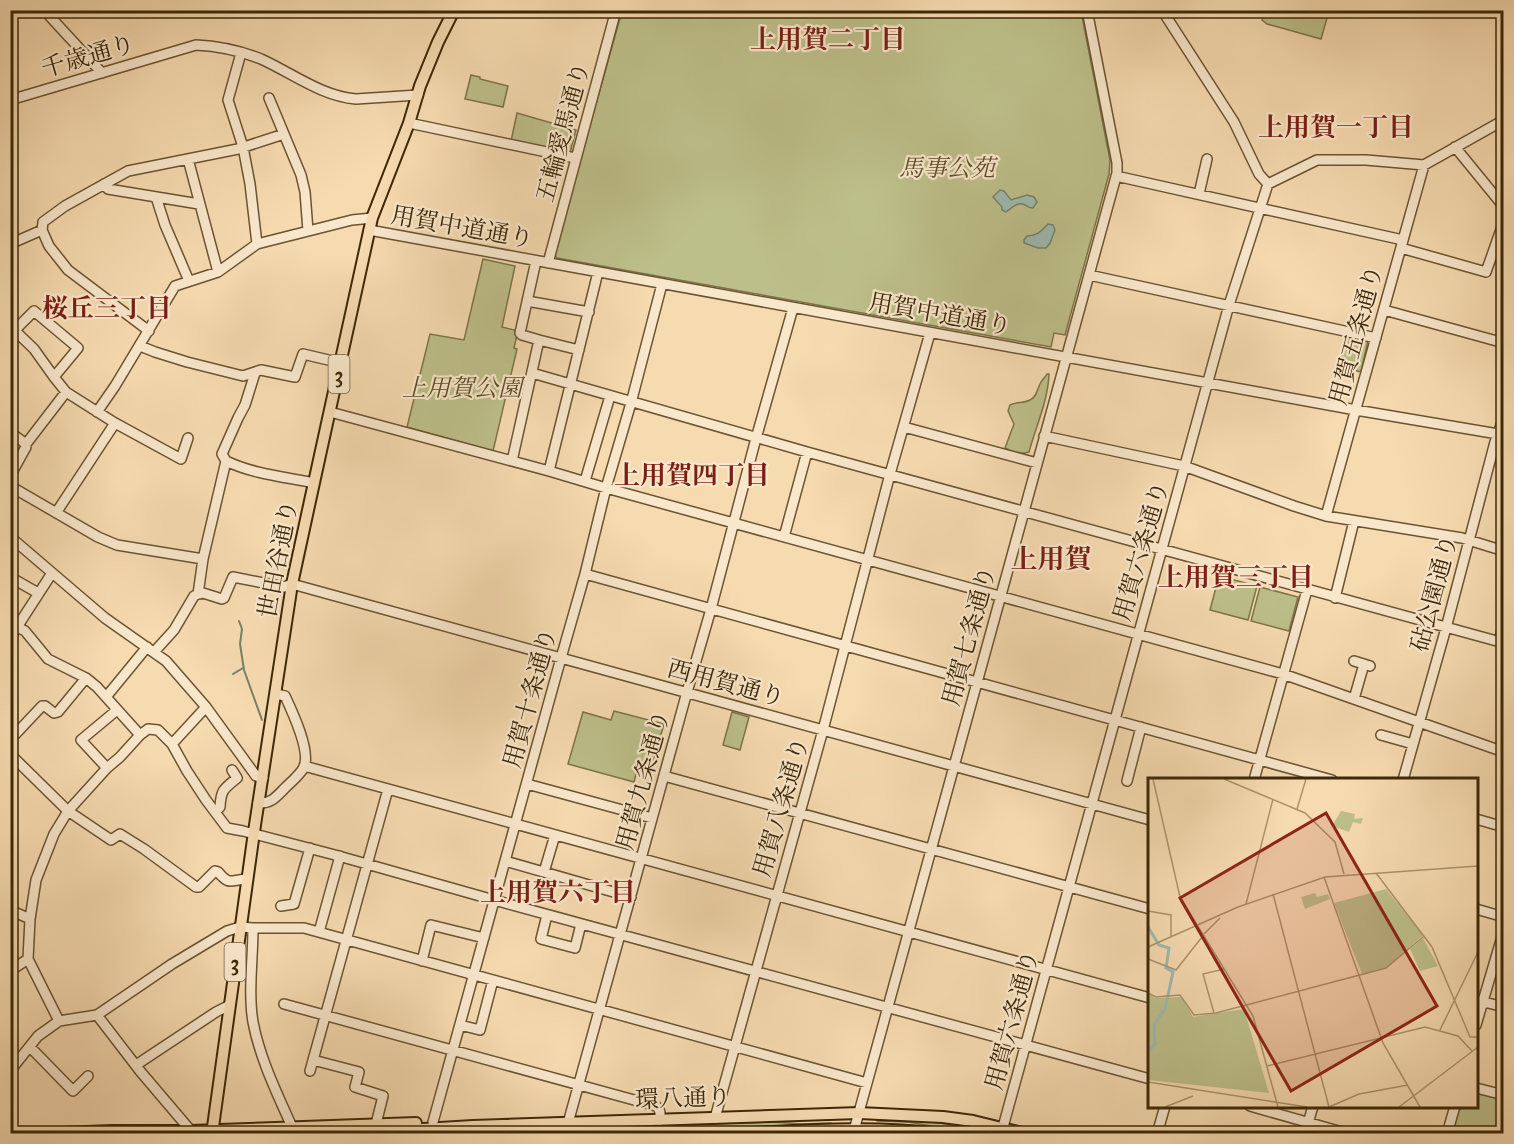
<svg xmlns="http://www.w3.org/2000/svg" width="1514" height="1144" font-family="'IM FELL Great Primer','Noto Serif JP',serif">
	<style>
		.green { fill: #bdbf8a; stroke: #7d7448; stroke-width: 1.5 }
		.water { fill: #9dbab0; stroke: #77806c; stroke-width: 1.5 }
		.lines { fill: none; stroke-linecap: round; stroke-linejoin: round }
		.stream { stroke: #77806c; stroke-width: 2 }
		.minor-casing { stroke: #6b5431; stroke-width: 12 }
		.major-casing { stroke: #3d2807; stroke-width: 14 }
		.minor { stroke: #f9e7cc; stroke-width: 9 }
		.major { stroke: #f6dab0; stroke-width: 10 }
		.labels { text-anchor: middle; stroke-width: 4.5; stroke-linejoin: round; paint-order: stroke }
		.shield { fill: #f9e7cc; stroke: #756142; stroke-width: 1.5 }
		.shield-label { font-size: 22px; font-weight: bold; fill: #3d2807 }
		.street-label { font-size: 24px; fill: #3d2807; stroke: #f9e7cc }
		.park-label { font-size: 24px; font-style: italic; fill: #5d4e28; stroke: #f9e7cc }
		.neighbourhood-label { font-size: 26px; font-weight: bold; fill: #7a1f14; stroke: #f9e7cc }
		.quarter-label { font-size: 27px; font-weight: bold; fill: #7a1f14; stroke: #f9e7cc }
		.inset-river { fill: none; stroke: #9dbab0; stroke-width: 3 }
		.inset-road { fill: none; stroke: #ac936c; stroke-width: 1.5 }
		.view { fill: #8f2418; fill-opacity: 0.15; stroke: #8f2418; stroke-width: 3 }
		.inset-edge { fill: none; stroke: #3d2807; stroke-width: 3 }
	</style>
	<rect width="100%" height="100%" fill="#f6dab0"/>
	<filter id="stains"><feTurbulence type="fractalNoise" baseFrequency=".00333" numOctaves="4"/><feColorMatrix values="0 0 0 0 .2 0 0 0 0 .09 0 0 0 0 .02 0 0 0 .5 -.17"/></filter>
	<radialGradient id="worn" r=".72"><stop offset=".6" stop-color="#630" stop-opacity="0"/><stop offset="1" stop-color="#630" stop-opacity=".3"/></radialGradient>
	<!-- green -->
	<path class="green" d="M622 11H1081L1110 160 1109 174 1065 335 1054 333 1051 347 557 258 554 254Z
		M1264 11V10L1329 11 1321 39 1267 24 1262 20Z
		M471 75 480 77V79L508 86 503 107 465 99Z
		M517 113 576 130 570 153 511 141Z
		M483 259 515 266 502 327 518 331 514 348 517 349 493 451 407 427 430 334 464 340Z
		M1347 336 1368 341 1361 372 1339 366Z
		M1047 374H1049C1048 401 1036 426 1029 452 1019 455 1014 453 1005 448L1014 424 1008 411 1010 405C1017 401 1023 404 1030 400 1037 397 1037 389 1041 382 1042 380 1046 376 1047 374Z
		M1219 576 1257 586 1248 620 1210 610Z
		M1260 587 1298 597 1289 631 1251 621Z
		M614 711 664 724 650 773 637 770 634 782 568 764 583 712 611 720Z
		M732 712 749 717 740 750 723 745Z
		M1477 1093 1503 1100V1107L1496 1133 1450 1134 1457 1107 1476 1106Z
		M876 1118 915 1120 955 1125 1001 1133H976L907 1122 877 1121Z
		M773 1122 802 1124 831 1123V1125L576 1133 573 1131 576 1128Z"/>
	<!-- water -->
	<path class="water" d="M1000 190 1004 191 1011 200 1027 195 1034 197 1037 202 1033 208C1025 207 1032 208 1025 205 1017 201 1012 208 1006 212L1002 210V207L993 197Z
		M1048 224 1053 225 1055 230 1050 243 1046 248H1038L1024 243V240L1027 236C1038 236 1041 231 1048 224Z"/>
	<g class="lines">
		<!-- stream -->
		<path class="stream" d="M239 621 242 629 240 644 244 670 262 720
			M233 674 243 668"/>
		<!-- minor casing -->
		<g class="minor-casing">
			<path id="minor" d="M44 10 102 73
				M241 53 228 100 243 147 250 184 257 244
				M269 98 301 175 305 192 308 231
				M10 100 196 45C217 46 241 51 261 59 292 73 321 96 356 99L418 95
				M409 123 575 158
				M1455 147 1504 207
				M188 159 218 272
				M1116 176 1403 240
				M104 184 108 189 199 204
				M1268 184 1317 160H1366L1424 165 1504 120
				M1199 194 1207 159
				M156 197 165 225 189 281
				M369 230 1356 410 1504 435
				M10 244 42 230
				M1401 248 1486 272 1504 221
				M548 263 616 10
				M1089 275 1376 338
				M527 301 589 312
				M1384 310 1504 343
				M10 326 34 349 54 377 66 392 115 423 181 459 188 438
				M15 330 34 311 78 348 54 377
				M149 331 68 270 49 246 42 230 43 222 65 206 128 171 238 149 284 134
				M539 340 579 350
				M140 346 155 352 187 362 243 376 261 370 295 377 303 354 341 363
				M532 373 807 452 1504 643
				M97 412 115 386 175 286 218 272 257 244 352 220 372 218
				M330 412 549 471 606 488 1283 674 1504 752
				M904 427 1037 463
				M10 432 26 444
				M1044 436 1184 466 1294 506 1326 516 1462 538 1504 551
				M226 461C253 474 285 477 314 483
				M512 461 539 340 522 335 520 333 536 261
				M549 471 598 272
				M10 476 26 447V444L66 392
				M585 481 610 396
				M10 486 98 537 117 545 203 559
				M56 513 115 423
				M1326 516 1424 165
				M10 536 15 541 105 618 166 661 206 707 256 776 263 778
				M784 537 807 452
				M585 574 1332 780
				M10 577 38 593
				M198 594 203 593 222 599 224 598 233 577 284 587 292 584 1150 820
				M1335 598 1354 521
				M10 623 25 631 48 659 86 678 97 687 140 735
				M10 638 52 573
				M1499 642 1504 623
				M154 652 174 630 194 596 198 594 203 559 226 461 222 454 238 418 245 405 255 373
				M1354 661 1370 666
				M106 697 147 647
				M1354 699 1364 664
				M1381 735 1413 744
				M10 740 42 706H45L54 713 58 712 86 678
				M172 744 206 707
				M10 754 68 811 111 840 120 834 144 849 196 887H199L215 871 218 872C230 886 230 880 247 879
				M304 766 1150 998
				M107 768 81 740 117 710
				M664 776 1150 909
				M1254 780 1307 590
				M1403 780 1446 628 1495 442 1504 417
				M1127 781 1141 727
				M527 784 652 818
				M258 803C271 804 276 797 285 788 291 782 300 775 304 767 311 751 292 711 285 696L276 694
				M215 812 220 807C221 789 224 789 237 778L232 770
				M1476 819 1504 827
				M505 861 631 897
				M544 872 555 835
				M281 906 294 904 310 848
				M1476 909 1504 917
				M10 910 30 919
				M547 915 541 939 575 948 581 924
				M253 928H304L867 1083
				M319 932 340 856
				M422 961 431 925 484 938
				M10 971 28 959
				M1476 1000 1504 1007
				M284 1004 656 1106C661 1110 660 1114 660 1120
				M97 1015 140 1071 191 1131
				M59 1021 28 959 30 919 36 880 54 834 68 811 107 768 120 757 140 735 148 729 158 730 172 744 187 771 206 800 227 828 243 831 335 855 494 900 1150 1079
				M460 1025 480 1030 493 980
				M1476 1025 1504 930
				M30 1047 73 1091 88 1076
				M313 1060 359 1072 355 1087 383 1096 376 1124
				M136 1065 216 1012 228 1006
				M10 1071 38 1036 59 1021 97 1015 172 964 227 931 240 927 253 928C253 957 248 993 253 1022 260 1059 277 1093 292 1127
				M310 1071 388 789
				M1476 1088 1504 1095
				M1250 1106 1349 1134
				M715 1118 823 730 890 474 930 333
				M433 1122 561 658 585 574 606 488 631 403 662 284
				M1003 1127 1229 305 1268 184 1259 174 1234 122 1162 10
				M565 1134 687 692 711 609 755 442 793 308
				M853 1134 1117 173V163L1087 10
				M1157 1134 1165 1106
				M1305 1134 1313 1106
				M1447 1134 1455 1106"/>
		</g>
		<!-- major casing -->
		<g class="major-casing">
			<path id="major" d="M34 1134 112 1131H191L416 1123
				M212 1134 255 825 292 584 310 501 372 218 409 123 420 86 438 42 454 10
				M340 1134 473 1126 859 1113 943 1117 973 1121 1026 1134
				M730 1134C800 1131 871 1125 941 1134"/>
		</g>
		<!-- minor -->
		<use href="#minor" class="minor"/>
		<!-- major -->
		<use href="#major" class="major"/>
	</g>
	<g class="labels">
		<!-- shield labels -->
		<g class="shield">
			<rect x="328.5" y="355" width="21" height="38" rx="4.5"/>
			<rect x="224.5" y="943" width="21" height="38" rx="4.5"/>
		</g>
		<g class="shield-label">
			<text x="339" y="382">3</text>
			<text x="235" y="970">3</text>
		</g>
		<!-- street labels -->
		<g class="street-label">
			<text transform="translate(88 56) rotate(-16)" y="8">千歳通り</text>
			<text transform="translate(563 132) rotate(-75)" y="8">五輪愛馬通り</text>
			<text transform="translate(462 227) rotate(10)" y="8">用賀中道通り</text>
			<text transform="translate(940 314) rotate(10)" y="8">用賀中道通り</text>
			<text transform="translate(1356 335) rotate(-75)" y="8">用賀五条通り</text>
			<text transform="translate(1141 551) rotate(-74)" y="8">用賀六条通り</text>
			<text transform="translate(278 559) rotate(-79)" y="8">世田谷通り</text>
			<text transform="translate(1434 593) rotate(-75)" y="8">砧公園通り</text>
			<text transform="translate(969 636) rotate(-75)" y="8">用賀七条通り</text>
			<text transform="translate(726 683) rotate(15)" y="8">西用賀通り</text>
			<text transform="translate(530 698) rotate(-75)" y="8">用賀十条通り</text>
			<text transform="translate(643 780) rotate(-75)" y="8">用賀九条通り</text>
			<text transform="translate(781 807) rotate(-74)" y="8">用賀八条通り</text>
			<text transform="translate(1012 1020) rotate(-75)" y="8">用賀六条通り</text>
			<text transform="translate(683 1098) rotate(-2)" y="8">環八通り</text>
		</g>
		<!-- park labels -->
		<g class="park-label">
			<text x="947" y="176">馬事公苑</text>
			<text x="462" y="396">上用賀公園</text>
		</g>
		<!-- neighbourhood labels -->
		<g class="neighbourhood-label">
			<text x="828" y="48">上用賀二丁目</text>
			<text x="1336" y="136">上用賀一丁目</text>
			<text x="107" y="317">桜丘三丁目</text>
			<text x="692" y="484">上用賀四丁目</text>
			<text x="1236" y="586">上用賀三丁目</text>
			<text x="558" y="901">上用賀六丁目</text>
		</g>
		<!-- quarter labels -->
		<g class="quarter-label">
			<text x="1051" y="568">上用賀</text>
		</g>
	</g>
	<!-- overview -->
	<g transform="translate(1148 778)">
		<rect width="330" height="330" fill="#f6dab0"/>
		<path d="M193 33 207 36 206 41 215 40 213 46 205 44 201 54 184 48ZM238 111 275 157 239 189 214 196 186 125ZM167 115 169 119 180 116 182 121 157 131 153 119ZM275 160 290 188 272 193 262 171ZM0 215 7 220 34 219 45 239 96 231 121 315 0 302Z" fill="#bdbf8a"/>
		<path class="inset-river" d="M0 149 11 167 21 170 18 190 25 194 17 231 6 247 7 266 0 274"/>
		<path class="inset-road" d="M5 1 32 119 105 238 130 329M76 1 157 35 187 64 196 96M149 31 158 1M228 95 284 169 322 259H330M176 99 235 265 272 329M125 116 181 329M98 126 125 21M0 133 23 137V158M56 156 72 140M0 169 90 129 177 99 330 88M0 181 28 192 54 159M0 215 8 219 32 217 46 237 68 235 238 190 276 158M66 235 55 196 76 191M292 252 330 174M119 288 277 249 310 258 324 273M0 304 159 329M17 329 45 318M181 329 211 316 260 307M251 329 330 269"/>
		<path class="view" d="M178 35 289 228 143 313 32 120Z"/>
		<rect width="330" height="330" class="inset-edge"/>
	</g>
	<!-- margin -->
	<rect width="1514" height="1144" fill="none" stroke="#f6dab0" stroke-width="36"/>
	<rect x="12" y="12" width="1490" height="1120" fill="none" stroke="#3d2807" stroke-width="3"/>
	<rect x="18" y="18" width="1478" height="1108" fill="none" stroke="#3d2807" stroke-width="1.5"/>
	<rect width="100%" height="100%" filter="url(#stains)"/>
	<rect width="100%" height="100%" fill="url(#worn)"/>
</svg>
